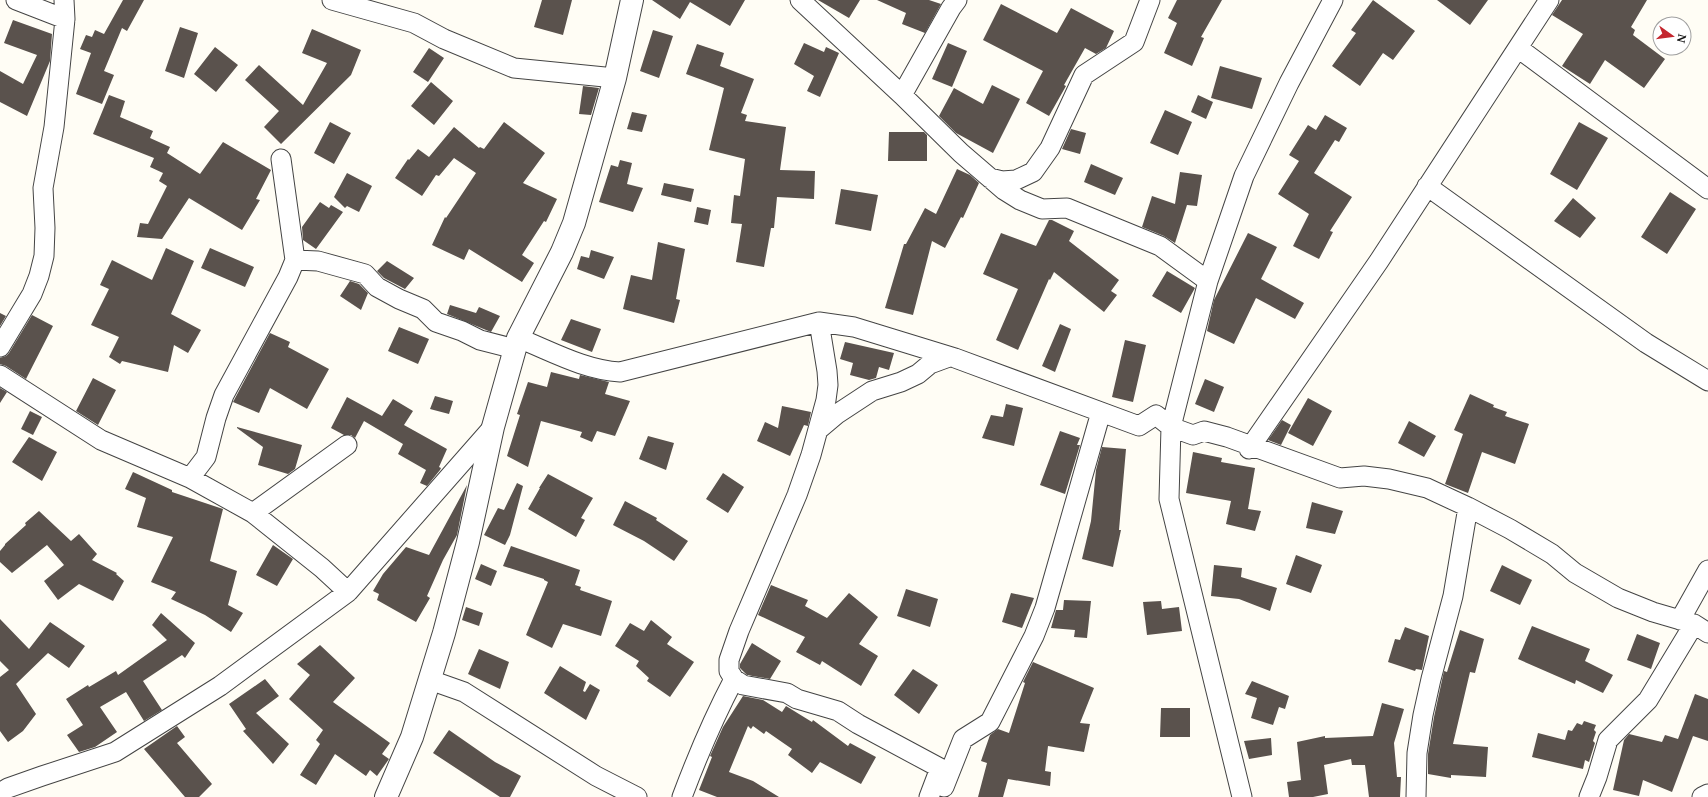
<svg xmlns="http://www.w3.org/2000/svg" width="1708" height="797" font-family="'Noto Serif',serif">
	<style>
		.building { fill: #5a524d }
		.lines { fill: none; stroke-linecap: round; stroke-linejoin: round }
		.minor-casing { stroke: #444; stroke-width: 21 }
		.tertiary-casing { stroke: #444; stroke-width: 24 }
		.minor { stroke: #fff; stroke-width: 19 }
		.tertiary { stroke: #fff; stroke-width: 22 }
	</style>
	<rect width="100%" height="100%" fill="#fffdf5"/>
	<!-- building -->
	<path class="building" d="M123 0H144L127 31 122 28 104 71 114 75 102 104 76 94 91 53 80 49 86 35 92 37 95 30 104 34Z
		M542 0H572L563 35 534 27Z
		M652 0H745L730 26 690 2 680 19Z
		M818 0H860L849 18Z
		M877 0H929L941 4 925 33 902 24 906 13Z
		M1177 0H1222L1201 37 1204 38 1192 66 1164 53 1177 23 1168 18Z
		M1373 0 1415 31 1393 60 1383 53 1360 86 1332 66 1356 33 1351 30Z
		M1437 0H1488L1470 25Z
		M1562 0H1647L1631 27 1635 30 1633 35 1665 59 1644 88 1605 60 1590 84 1562 66 1583 34 1552 15Z
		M1001 4 1057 33 1071 8 1114 31 1106 48 1096 54 1085 48 1064 85 1066 86 1049 116 1026 103 1043 71 983 40Z
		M13 20 52 34 50 61 27 116 0 102V71L23 84 37 55 4 43Z
		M180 27 198 33 184 78 165 71Z
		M312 29 361 50 351 75 281 144 264 127 279 111 245 80 259 65 303 105 327 63 302 53Z
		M653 30 673 36 659 78 640 71Z
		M804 43 824 52 826 47 839 53 820 97 807 91 814 76 794 64Z
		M948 43 967 51 952 87 932 79Z
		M697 44 724 53 720 66 754 79 741 113 747 115 745 121 786 127 780 170 815 171 814 199 777 197 774 228H771L764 267 736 262 742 224 731 223 734 195 740 196 745 159 709 150 724 88 686 74Z
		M215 47 238 65 216 92 194 74Z
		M429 48 444 58 428 82 413 72Z
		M1220 66 1262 78 1252 109 1211 98Z
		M431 82 453 101 434 125 411 106Z
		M992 85 1020 99 993 153 956 133 939 116 954 88 983 104Z
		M583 86 599 88 591 115 579 114Z
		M109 95 125 101 120 117 153 131 150 138 170 147 167 153 200 174 223 142 271 170 256 199 260 200 242 230 189 198 162 239 137 237 140 223 148 224 167 186 159 181 163 173 150 167 154 158 93 134Z
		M1198 95 1213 102 1206 119 1191 112Z
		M1165 110 1192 122 1178 155 1150 143Z
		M632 112 647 115 642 132 627 129Z
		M1325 115 1347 128 1339 142 1335 140 1314 173 1352 197 1330 231 1333 232 1319 259 1293 246 1309 214 1278 194 1299 161 1289 155 1308 125 1316 130Z
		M330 122 351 133 334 164 314 153Z
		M504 122 545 153 523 183 557 199 546 222 544 221 522 255 534 263 522 282 469 249 464 260 432 245 445 217 446 218 476 173 454 158 439 176 436 175 422 196 395 178 408 159 409 160 418 149 429 157 454 127 479 148 480 147 484 149Z
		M1579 122 1608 138 1577 190 1550 174Z
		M1071 129 1086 133 1080 154 1062 149Z
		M889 132H924L927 135V161H888Z
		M620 160 632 163 627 184 643 188 633 212 599 202 611 165 618 167Z
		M1091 164 1123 178 1115 195 1084 182Z
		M957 169 970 175 979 183 963 218 961 217 945 248 932 241 913 315 885 308 904 244H906L925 208 936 214Z
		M1180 172 1202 175 1197 206 1187 205 1175 243 1164 236 1142 227 1152 196 1175 204Z
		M347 173 372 186 359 212 347 206 345 208 334 197Z
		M664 183 694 189 691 202 661 195Z
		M841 189 878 195 871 231 835 224Z
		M1670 192 1696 209 1667 254 1641 237Z
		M1573 198 1596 218 1580 238 1554 221Z
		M320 202 329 208 331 205 343 212 316 249 303 240 302 227Z
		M697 207 711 210 708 225 694 222Z
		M1049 220H1052L1074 231 1069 241 1119 280 1111 291 1117 295 1104 312 1054 272 1050 280 1049 279 1018 350 996 340 1018 289 983 274 1001 233 1036 246Z
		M1248 233 1277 247 1261 279 1304 303 1295 319 1256 298 1234 344 1207 331 1214 300Z
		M658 242 685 249 676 299 680 300 674 323 623 309 631 275 652 280Z
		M166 248 194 261 171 314 201 330 188 353 174 345 168 372 122 361 120 364 109 357 119 337 91 325 109 289 100 285 112 260 152 280Z
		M210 248 254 267 245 287 201 268Z
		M591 250 614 257 604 279 577 269 581 256 589 258Z
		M387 261 414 278 405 289 384 278 377 271Z
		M1167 271 1195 288 1181 313 1152 296Z
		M350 281 359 284 368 293 361 310 340 296Z
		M450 305 476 313 479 307 500 316 491 332 447 314Z
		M0 313 6 316 0 326Z
		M32 315 53 326 26 379 6 366 0 364V358L6 356 9 353Z
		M571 319 601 329 592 352 561 340Z
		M1060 324 1071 329 1055 372 1042 366Z
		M399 327 429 339 418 364 388 351Z
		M270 333 290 342 288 347 329 369 307 409 270 388 259 413 233 402Z
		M1125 340 1146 345 1133 402 1112 397Z
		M845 342 894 353 889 370 879 367 876 378 869 380 850 375 853 363 840 359Z
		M551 372 579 379 580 375 609 382 605 394 630 401 615 436 597 431 592 442 580 437 582 432 541 421 528 467 507 456 520 415 517 414 528 382 547 387Z
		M93 378 116 390 98 425 76 411Z
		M1205 379 1224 387 1214 412 1195 404Z
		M0 388 7 392 0 403Z
		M1470 394 1494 405 1493 407 1507 412 1505 416 1529 424 1515 464 1482 452 1468 493 1445 484 1463 434 1454 430Z
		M435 396 453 401 449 414 430 409Z
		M347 397 382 416 393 399 413 411 404 425 447 449 439 467 441 468 440 470 427 486 420 483 426 470 398 454 403 444 364 421 355 438 351 435H344L331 428Z
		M1308 398 1332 411 1313 446 1288 433Z
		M1006 404 1023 408 1014 446 982 438 991 415 1003 417Z
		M782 406 811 412 808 426 804 425 790 456 757 441 765 422 778 428Z
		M30 411 42 417 33 435 21 429Z
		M1282 420 1291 425 1281 445 1268 440Z
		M1409 421 1436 436 1424 457 1398 443Z
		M237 427 302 445 295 469 288 474 258 465 263 447 237 428Z
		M1060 431 1080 438 1077 445H1080L1065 494 1040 485Z
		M648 436 674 443 666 470 639 459Z
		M29 437 57 452 42 481 12 462Z
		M1102 447 1126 449 1119 530H1121L1113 567 1082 559 1091 521 1096 470Z
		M1193 452 1222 458 1221 462 1255 468 1248 509 1261 511 1255 531 1226 524 1231 501 1186 493Z
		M133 472 172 490V492L223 509 210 561 237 571 228 605 243 613 231 632 205 615 171 599 176 592 151 582 173 537 137 527 146 498 125 489Z
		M723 473 744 487 728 513 706 499Z
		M548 474 593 498 581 518 585 520 576 537 528 509 540 488H539Z
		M517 483 523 486 510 535 505 545 484 535 498 508 504 510Z
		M467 485 457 535 443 560 427 596 430 598 416 622 377 600 379 594 373 591 383 574 406 547 429 555Z
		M625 501 657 518 656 520 688 541 674 561 644 541 613 525Z
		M1312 502 1343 511 1335 534 1306 528Z
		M39 511 71 541 79 534 97 554 92 560 117 573 116 574 124 581 113 601 79 584 58 600 44 581 64 565 47 545 12 573 0 562V551L5 545V544L26 525 25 523Z
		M273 545 293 559 277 586 256 575Z
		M511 546 580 570 575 585 581 587 580 590 612 601 601 636 563 624 552 648 526 635 548 582 544 580V579L503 566Z
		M1296 555 1322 565 1311 593 1286 584Z
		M481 564 497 571 491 586 475 579Z
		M1214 565 1242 568 1241 577 1277 588 1270 611 1239 599 1211 596Z
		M1502 565 1532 580 1520 605 1490 591Z
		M771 585 808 600 805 606 827 618 849 593 878 617 859 644 878 656 861 686 822 661 820 665 796 652 805 637 758 615Z
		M906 589 938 599 930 627 897 616Z
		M1011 593 1034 598 1022 628 1002 622Z
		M1064 600 1091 601 1087 638 1074 637 1075 630 1051 628 1056 610H1063Z
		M1161 601 1162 609 1179 607 1182 631 1147 635 1143 602Z
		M466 607 483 613 479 626 462 620Z
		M161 613 195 643 185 658 182 655 143 681 162 710 144 721 126 692 100 707 117 732 95 747 79 752 67 735 83 725 66 699 88 685 89 687 116 671 118 675 167 640 152 625Z
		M0 619 29 649 50 622 85 646 69 668 48 653 16 684 36 714 23 731 8 742 0 731V677L9 670 0 661Z
		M651 620 672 637 667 644 694 662 670 697 647 681 649 678 636 666 639 661 615 646 630 623 644 631Z
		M1532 626 1590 649 1585 661 1613 675 1603 693 1576 680 1575 684 1518 659Z
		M1405 627 1429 636 1422 670 1416 669 1415 671 1388 662 1395 639 1400 640Z
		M1460 630 1484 639 1475 673 1470 672 1453 744 1488 747 1486 777 1451 775V778L1428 774V754L1434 717 1444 671 1447 672Z
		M1637 634 1660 643 1651 669 1627 660Z
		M752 643 781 661 770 679 747 675 740 668V664Z
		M320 645 355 678 333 702 390 743 382 754 389 759 377 776 370 770 366 776 335 754 316 785 300 775 320 744 316 740 323 730 289 699 310 675 297 664Z
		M479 649 509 662 500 689 468 674Z
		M1033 662 1094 688 1080 723 1090 724 1084 752 1048 746 1045 771 1051 772 1050 786 1008 779 1003 797H978L987 763 981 761 990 735 998 729 1009 733 1025 683 1023 682Z
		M560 666 586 682 583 691 585 692 590 684 600 690 586 720 544 693Z
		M913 669 938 685 919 714 894 695Z
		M265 679 279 696 256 713 289 744 273 764 243 731 246 729 229 704Z
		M1252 681 1289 696 1285 709 1279 707 1273 725 1251 718 1257 698 1245 694Z
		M1695 694 1708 699V741L1693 736 1672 792 1643 780 1639 796 1613 790 1624 740 1629 734 1662 742 1665 735 1678 739Z
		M743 696 763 700 782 712 786 706 812 722 813 720 848 746 850 743 876 757 861 784 820 762 812 773 788 755 792 749 766 731 764 734 753 726 751 729 748 726 729 772 753 781 779 797H717L699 790 712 757 710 756 723 727Z
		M1382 703 1404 709 1394 743 1397 777H1401L1400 797H1369L1365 765H1352L1351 759 1324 765 1328 794 1313 797H1289L1287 782 1301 780 1297 742 1325 736V738L1373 736Z
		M1161 708H1190V737H1160Z
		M1584 721 1596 725 1594 730 1596 732 1593 741 1595 743 1589 762 1585 760 1583 769 1532 757 1538 733 1565 740 1568 730 1572 731 1577 723 1582 725Z
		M177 726 185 737 177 743 212 784 199 797H185L144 749Z
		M449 730 495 762 521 776 510 797H500L433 753Z
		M1271 738 1272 755 1249 759 1244 741Z"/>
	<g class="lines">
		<!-- minor casing -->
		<g class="minor-casing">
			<path id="minor" d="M16 0 65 19
				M332 0 414 23 444 39 514 68 615 78
				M800 0 902 95
				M957 0 951 8 902 95 961 153 1004 190 1020 200 1042 209 1067 208 1160 246 1208 281 1171 427 1169 499 1242 797
				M1518 48 1708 189
				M281 159 295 260
				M990 178 1002 181 1016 180 1033 172 1050 148 1084 75 1134 42 1150 0
				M1427 186 1646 343 1708 381
				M1208 281 1244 176 1289 83 1333 0
				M819 322 827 371 828 385 826 400 811 455 797 495 739 631 729 660V671L734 679 743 685 787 693 797 699 838 711 858 724 940 768 929 797
				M518 338C551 351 584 370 620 372L819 322 854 327 955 358 1139 426 1156 415 1171 427 1193 435 1204 431 1227 437 1340 478 1364 476 1389 479 1427 488 1468 507 1510 529 1552 554 1575 573 1618 598 1653 612 1694 624 1708 633
				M0 347 32 294 39 276 44 256 45 228 43 188 54 127 65 19 64 0
				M0 375 101 440 190 478 253 513 322 568 348 592 493 427
				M818 430 837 414 872 391 901 382 918 374 930 364 949 357
				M1249 449 1379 261 1549 0
				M190 478 206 457 216 418 224 395 288 277 295 260 318 261 365 274 377 287 399 299 423 309 436 322 462 331 480 340 515 349
				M253 513 347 445
				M1680 620 1708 570
				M430 680 464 692 596 776 637 797
				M944 787 963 739 990 722 1034 636 1045 608 1101 412
				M0 793 8 788 42 776 115 752 220 686 348 592
				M682 797C697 757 714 717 734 679
				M1416 797 1417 753 1423 715 1431 679 1453 596 1468 507
				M1589 797 1597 777 1608 740 1648 700 1694 624
				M1702 797 1708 794"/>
		</g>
		<!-- tertiary casing -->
		<g class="tertiary-casing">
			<path id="tertiary" d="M386 797 412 737 444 633 468 542 493 427 518 338 562 252 574 223 615 78 632 0"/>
		</g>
		<!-- minor -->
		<use href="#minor" class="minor"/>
		<!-- tertiary -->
		<use href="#tertiary" class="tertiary"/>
	</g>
	<!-- north arrow -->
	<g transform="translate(1672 36) rotate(104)"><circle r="19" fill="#ffffff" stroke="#a0a0a0"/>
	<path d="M0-3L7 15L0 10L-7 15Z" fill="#c4262e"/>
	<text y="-6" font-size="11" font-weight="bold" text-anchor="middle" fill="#111111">N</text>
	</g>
</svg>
